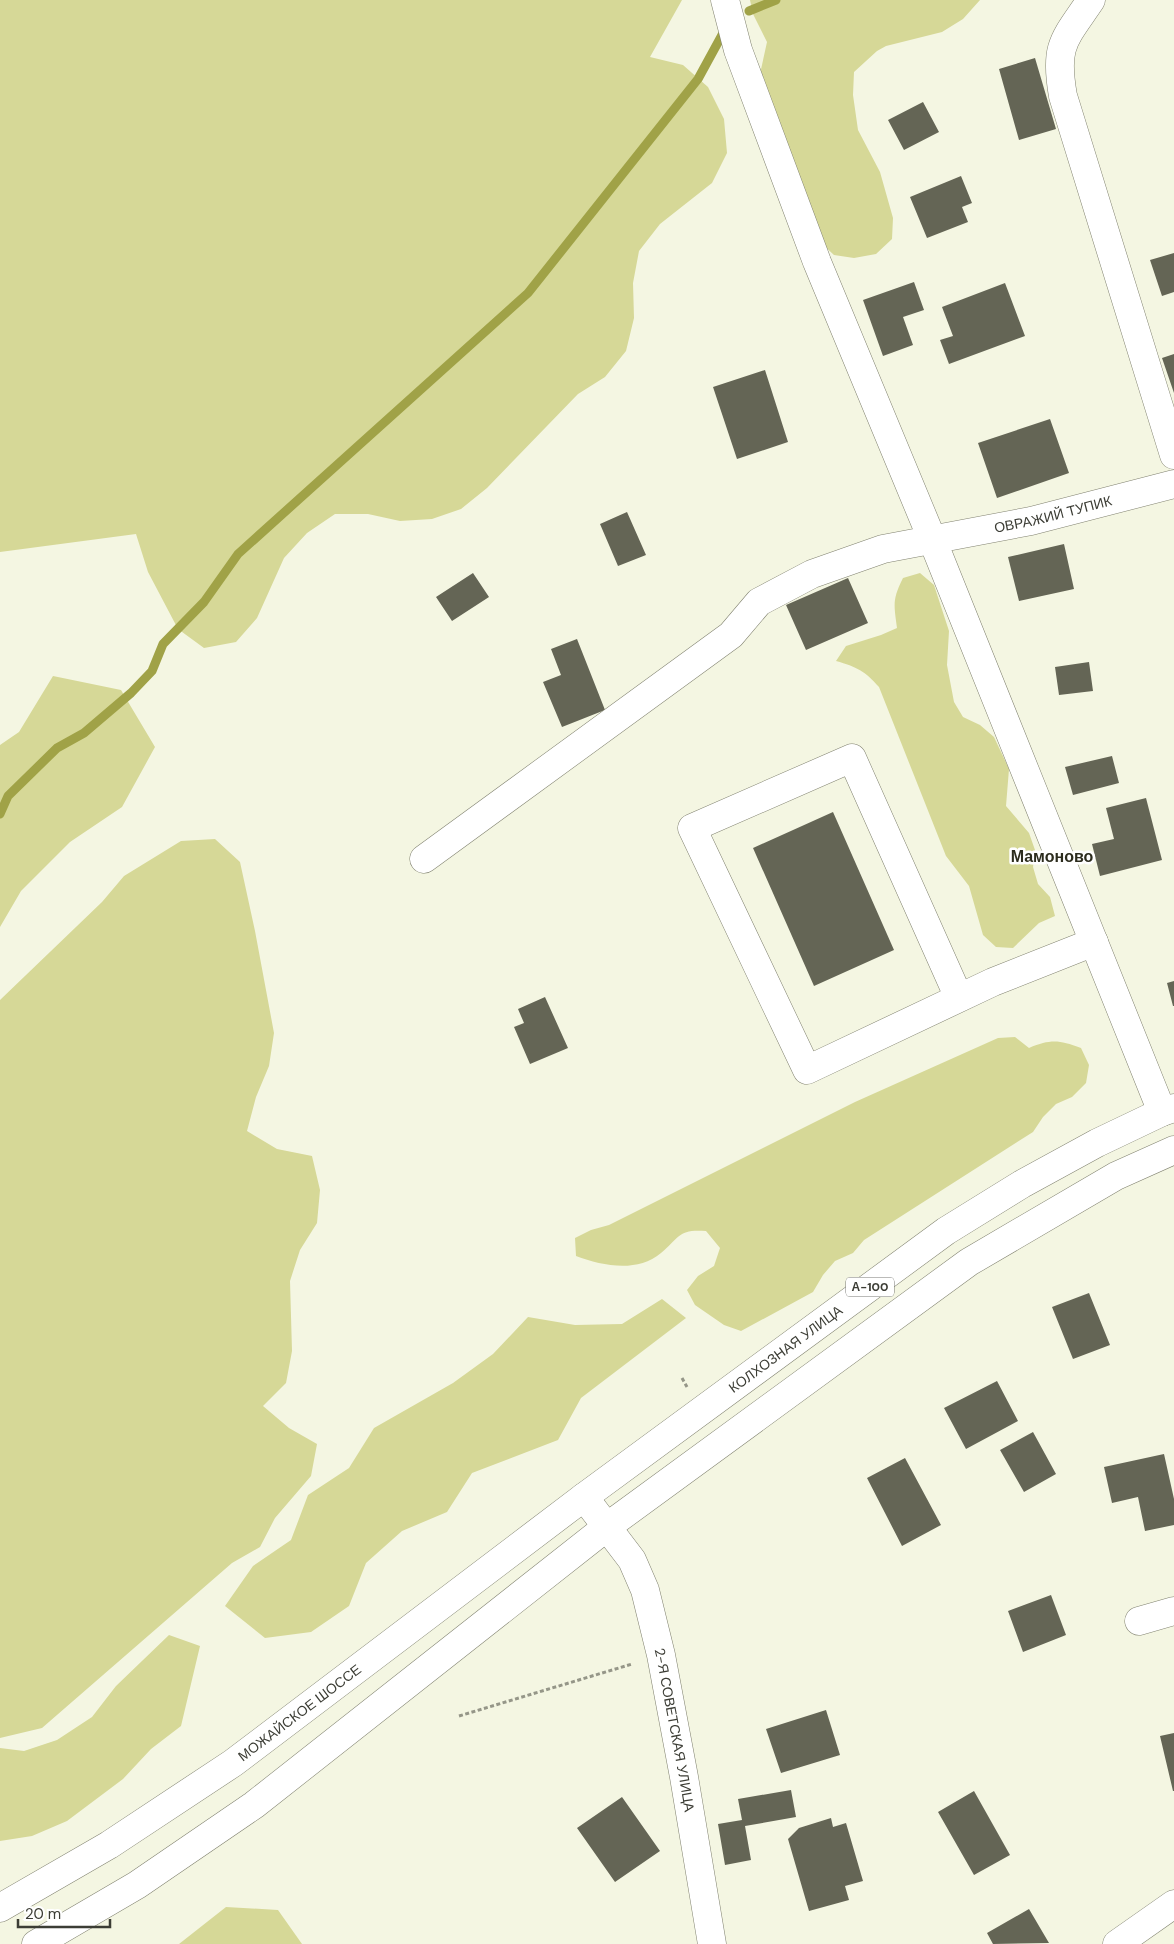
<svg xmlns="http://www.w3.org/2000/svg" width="1174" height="1944" font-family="'DM Sans',sans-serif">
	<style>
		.green { fill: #d6d897 }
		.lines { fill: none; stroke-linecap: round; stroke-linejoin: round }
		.stream { stroke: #a0a247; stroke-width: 9 }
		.building { fill: #646555 }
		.minor-casing { stroke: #818270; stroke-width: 29 }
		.major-casing { stroke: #818270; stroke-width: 29 }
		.path { stroke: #959688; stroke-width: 3; stroke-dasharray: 4 2.5; stroke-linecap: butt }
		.minor { stroke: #fff; stroke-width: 28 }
		.major { stroke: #fff; stroke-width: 28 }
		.labels { text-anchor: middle; stroke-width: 5; stroke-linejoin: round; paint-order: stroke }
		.shield { fill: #fff; stroke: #767772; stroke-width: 1 }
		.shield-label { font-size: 12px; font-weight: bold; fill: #3c3d35 }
		.street-label { font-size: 14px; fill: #3c3d35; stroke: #fff }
		.quarter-label { font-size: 16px; font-weight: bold; fill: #2c2c1d; stroke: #fff }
	</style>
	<rect width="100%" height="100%" fill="#f4f6e2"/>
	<!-- green -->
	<path class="green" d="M0 0H682L650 57 683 65 708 87 724 119 727 153 712 183 660 224 639 251 633 283 634 318 626 351 605 377 578 394 487 488 461 509 432 519 400 521 368 514H335L307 533 284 558 257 618 236 642 204 648 178 629 148 572 136 534 0 552Z
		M750 0H980L963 19 942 32 886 46 877 51 854 72 853 95 858 130 880 172 893 218 892 239 876 254 854 258 834 255 818 240 760 74 767 42 753 14Z
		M920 573 934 585 949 631 947 665 954 702 963 717 980 725 994 737 1009 769 1006 806 1029 833 1035 850 1033 867 1038 884 1050 897 1055 916 1039 923 1013 948 996 947 983 935 969 886 946 856 879 687C865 671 857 667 836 661L846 646 881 635 897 628C894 605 892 600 903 578Z
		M53 676 121 690 155 747 122 807 70 842 21 891 0 927V745L19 732Z
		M215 839 240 862 255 931 274 1033 269 1066 256 1097 247 1131 277 1149 312 1156 320 1190 317 1223 300 1250 290 1281 292 1351 286 1383 263 1406 289 1428 317 1444 311 1476 275 1518 260 1547 232 1563 42 1728 0 1738V1000L102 902 124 876 181 841Z
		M1015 1037 1029 1048C1051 1039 1059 1040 1081 1048L1089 1065 1086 1083 1072 1097 1056 1104 1043 1117 1033 1132 864 1240 853 1253 835 1261 823 1275 813 1292 741 1331 724 1325 695 1305 687 1290 698 1276 714 1266 720 1248 706 1231C678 1229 680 1237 661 1253 637 1273 603 1266 576 1256L575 1238 591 1230 609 1225 855 1102 998 1038Z
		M662 1299 686 1318 581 1398 558 1440 472 1473 447 1512 402 1531 366 1563 349 1606 311 1632 265 1638 225 1606 253 1566 291 1540 308 1495 349 1468 374 1428 453 1383 493 1354 528 1317 575 1325 622 1324Z
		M169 1635 200 1646 181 1726 151 1749 123 1779 67 1821 32 1836 0 1841V1748L24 1751 57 1740 92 1717 116 1686Z
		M226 1907 278 1910 302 1944H179Z"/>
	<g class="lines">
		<!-- stream -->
		<path class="stream" d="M749 11 776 0
			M0 814 8 796 57 748 84 733 131 693 152 671 163 644 204 602 238 554 528 293 698 79 722 35"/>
	</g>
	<!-- building -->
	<path class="building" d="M1035 58 1056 129 1019 140 999 69Z
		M923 102 939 132 904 150 888 120Z
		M961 176 972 203 962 207 968 222 927 238 910 197Z
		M1174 253V292L1162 296 1150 260Z
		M914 282 924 310 903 317 913 345 883 356 863 300Z
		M1005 283 1025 336 949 364 940 340 953 336 942 307Z
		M1174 354V393L1162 358Z
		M765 370 788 442 737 459 713 387Z
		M1050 419 1069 473 997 498 978 443Z
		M627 512 646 555 618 566 600 524Z
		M1064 544 1074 589 1019 601 1008 557Z
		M473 573 489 597 452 621 436 597Z
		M848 578 868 623 806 650 786 605Z
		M577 639 605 710 562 727 543 682 561 675 551 649Z
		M1089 662 1093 691 1059 695 1055 667Z
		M1112 756 1119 783 1073 795 1065 767Z
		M1146 798 1162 860 1100 876 1092 844 1114 839 1106 808Z
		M833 812 894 950 814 986 753 848Z
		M1174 981V1006H1173L1167 983Z
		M545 997 568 1048 530 1064 514 1027 524 1023 518 1009Z
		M1089 1293 1110 1345 1073 1359 1052 1307Z
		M997 1381 1018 1421 966 1449 944 1408Z
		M1033 1432 1056 1474 1024 1492 1000 1450Z
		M1164 1454 1174 1499V1525L1145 1531 1138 1497 1112 1503 1104 1467Z
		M905 1458 941 1525 902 1546 867 1478Z
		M1051 1595 1066 1635 1023 1652 1008 1611Z
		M826 1710 840 1755 781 1773 766 1729Z
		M1174 1733V1791H1173L1160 1736Z
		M791 1790 796 1817 745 1826 751 1860 725 1865 718 1824 742 1820 738 1799Z
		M974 1791 1010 1855 974 1875 938 1812Z
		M622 1797 660 1851 615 1882 577 1828Z
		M831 1818 833 1827 846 1823 863 1881 845 1886 849 1900 809 1911 788 1839 799 1828Z
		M1029 1909 1049 1943 993 1944 987 1933Z"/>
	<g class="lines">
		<!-- minor casing -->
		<g class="minor-casing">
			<g id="minor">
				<path d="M725 0 738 50 817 262 932 539 1162 1112"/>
				<path d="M1091 0C1064 40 1054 45 1063 96L1174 455"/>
				<path id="s1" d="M424 859 731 635 759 602 812 574 883 549 1031 521 1174 484"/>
				<path d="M959 998 852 758 692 828 807 1070 993 982 1094 942"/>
				<path id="s2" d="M584 1497 632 1560 645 1590 661 1655 684 1777 712 1944"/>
				<path d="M1139 1621 1174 1611"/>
				<path d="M1117 1944 1174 1904"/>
			</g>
		</g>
		<!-- major casing -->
		<g class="major-casing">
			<g id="major">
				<path id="s3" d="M0 1908 109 1845 233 1763 584 1497 946 1231 1022 1184 1097 1143 1162 1112 1174 1108"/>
				<path d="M36 1944 137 1885 254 1805 608 1526 969 1262 1116 1176 1174 1150"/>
			</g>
		</g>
		<!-- path -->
		<path class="path" d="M682 1378 687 1387
			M459 1716 632 1664"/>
		<!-- minor -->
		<use href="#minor" class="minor"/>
		<!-- major -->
		<use href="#major" class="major"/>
	</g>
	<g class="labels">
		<!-- shield labels -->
		<rect class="shield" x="846" y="1277.5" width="48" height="19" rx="4"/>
		<g class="shield-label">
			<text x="870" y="1291">А-100</text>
		</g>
		<!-- street labels -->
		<g class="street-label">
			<text dy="5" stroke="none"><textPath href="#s1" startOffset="732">ОВРАЖИЙ ТУПИК</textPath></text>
			<text dy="5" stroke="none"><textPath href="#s3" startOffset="965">КОЛХОЗНАЯ УЛИЦА</textPath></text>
			<text dy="5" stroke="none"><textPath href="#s3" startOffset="358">МОЖАЙСКОЕ ШОССЕ</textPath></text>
			<text dy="5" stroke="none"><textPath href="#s2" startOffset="255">2-Я СОВЕТСКАЯ УЛИЦА</textPath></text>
		</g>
		<!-- quarter labels -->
		<g class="quarter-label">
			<text x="1052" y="862">Мамоново</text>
		</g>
	</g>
	<!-- scale -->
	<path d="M18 1919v8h92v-8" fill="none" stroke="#3c3d35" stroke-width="2.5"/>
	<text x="25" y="1919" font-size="15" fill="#3c3d35" stroke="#ffffff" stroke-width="4" paint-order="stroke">20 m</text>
</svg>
